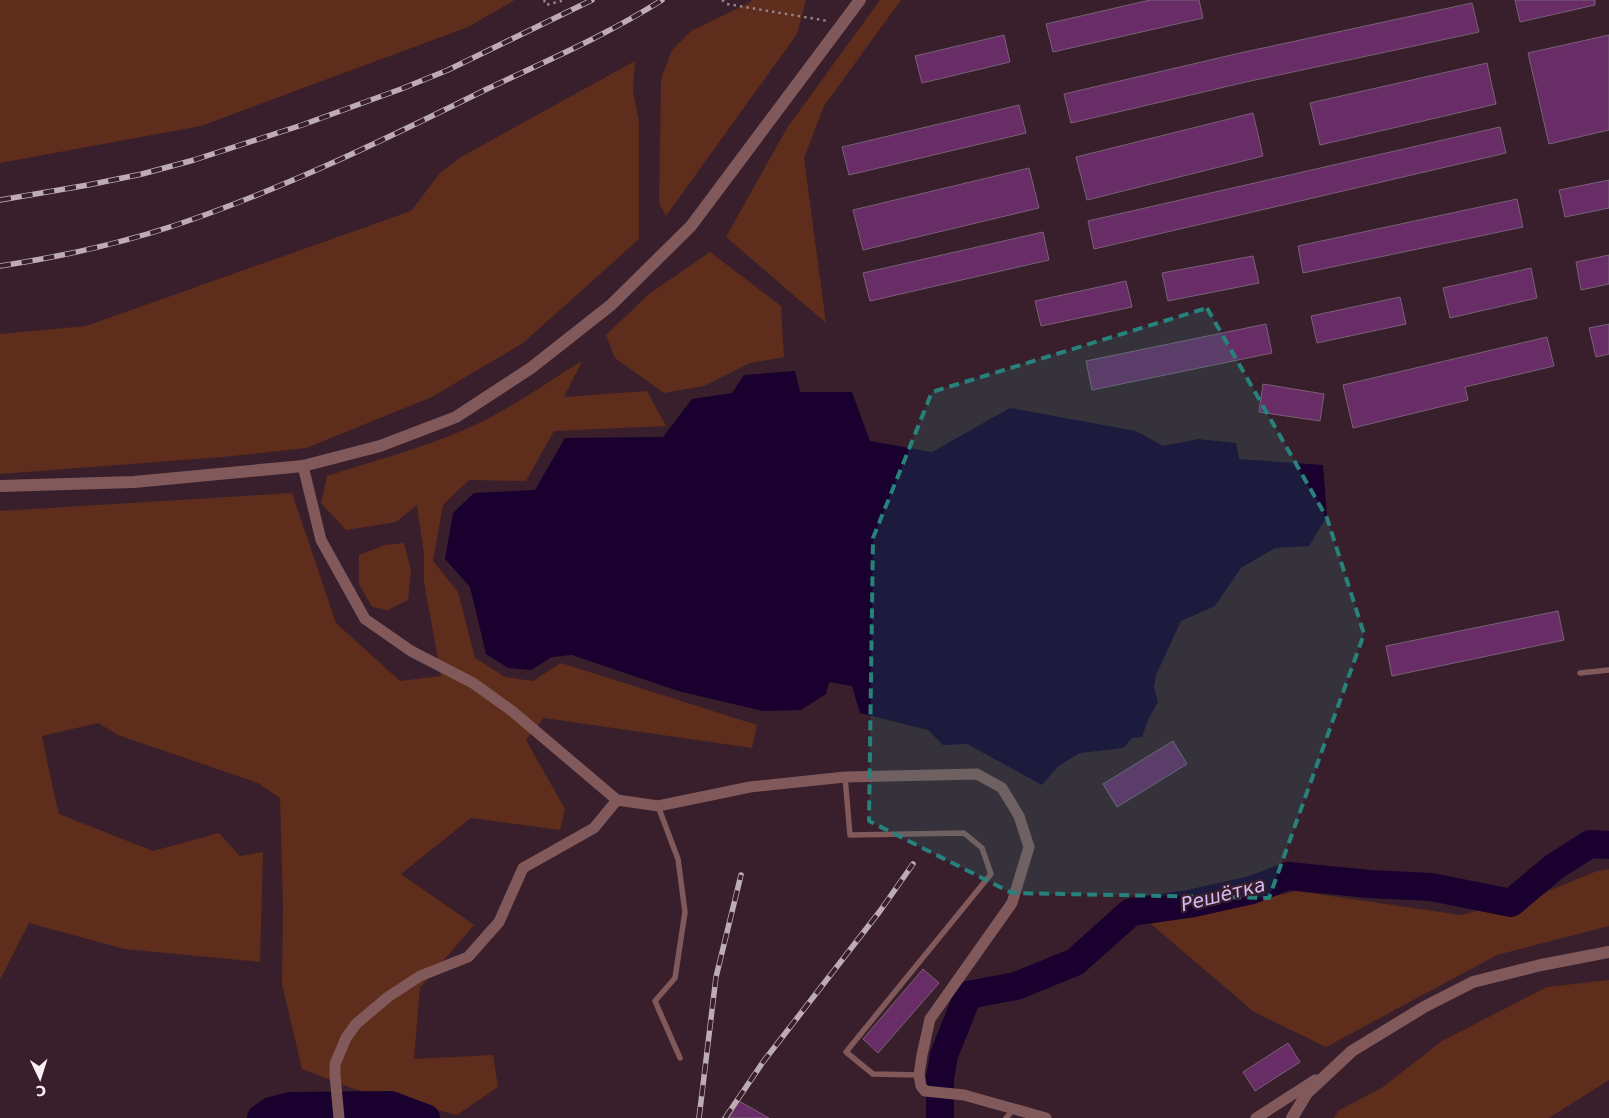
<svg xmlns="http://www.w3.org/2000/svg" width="1609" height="1118" font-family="'DejaVu Sans',sans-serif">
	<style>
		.green { fill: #5e2d1b }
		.water { fill: #19002e }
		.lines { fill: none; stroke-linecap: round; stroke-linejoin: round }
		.river { stroke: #19002e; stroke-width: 28 }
		.building { fill: #682c66; stroke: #796177 }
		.path { stroke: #96818a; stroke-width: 2.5; stroke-dasharray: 2.5 4; stroke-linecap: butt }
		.service { stroke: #81595a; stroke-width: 5.5 }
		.minor { stroke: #81595a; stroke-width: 11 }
		.tertiary { stroke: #81595a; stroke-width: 12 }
		.rail-casing { stroke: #beacb4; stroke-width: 5.5 }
		.rail { stroke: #391f2b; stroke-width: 4; stroke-dasharray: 11; stroke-linecap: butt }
		.marked { fill: #27827b; fill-opacity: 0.2; stroke: #27827b; stroke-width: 4; stroke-dasharray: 10 6; stroke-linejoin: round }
		.labels { text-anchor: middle; stroke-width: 4.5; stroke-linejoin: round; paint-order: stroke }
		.water-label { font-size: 19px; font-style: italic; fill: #d4b9f5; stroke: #391f2b }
	</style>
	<rect width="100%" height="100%" fill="#391f2b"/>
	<!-- green -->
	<path class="green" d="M0 0H515L468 27 201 126 0 163Z
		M752 0H806L797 34 666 216 659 203 661 79 672 50 691 31 749 3Z
		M880 0H901L824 106 804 158 826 323 726 237 787 128Z
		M635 61 633 91 639 122V239L523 343 432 397 306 448 223 457 0 474V334L86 326 411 211 440 173 461 157Z
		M710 252 781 306 784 357 750 363 704 386 664 393 615 358 606 335 649 294Z
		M582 361 564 397 647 391 666 426 554 431 526 481 469 480 443 505 433 561 458 592 475 658 505 677 533 681 561 663 757 725 752 748 544 718 526 740 565 809 560 830 471 818 401 874 474 925 420 988 414 1059 493 1055 498 1087 457 1115 354 1089 302 1069 282 984 283 907 280 798 258 783 118 735 98 723 42 736 53 789 59 814 153 851 219 833 240 856 263 852 260 962 124 949 29 923 0 980V511L292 493 336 623 400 681 441 676 424 582V554L417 505 396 522 346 530 321 503 327 476C373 461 420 449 464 430 505 413 544 384 582 361Z
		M404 543 411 571 408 600 388 610 372 607 359 584V555L385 545Z
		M1609 869V926L1497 955 1326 1047 1254 1012 1151 924 1297 891 1461 915 1541 894 1597 871Z
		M1609 980V1080L1549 1118H1334L1338 1111 1383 1087 1442 1041 1547 987Z"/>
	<!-- water -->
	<path class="water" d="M795 371 800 392H852L870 441 932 452 1010 408 1136 431 1163 446 1198 439 1236 443 1239 459 1323 465 1327 516 1309 546 1275 548 1241 568 1215 606 1181 621 1156 675 1154 687 1158 702 1149 718 1142 737 1132 738 1123 748 1080 753 1058 766 1042 785 967 744 943 745 928 730 860 713 852 686 829 682 826 694 801 710 763 711 678 691 572 655 552 657 531 670 508 668 486 654 470 587 445 559 453 513 474 493 535 490 565 438 663 437 692 399 732 393 744 375Z"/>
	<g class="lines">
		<!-- river -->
		<path class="river" d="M261 1118 271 1111 290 1106 391 1105 426 1118
			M940 1118V1078L944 1055 968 995 1016 986 1075 962 1131 912 1189 904 1252 890 1288 876 1370 884 1431 887 1511 903 1554 867 1590 844 1609 845"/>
	</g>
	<!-- building -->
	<path class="building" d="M1150 0H1199L1203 18 1053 52 1046 24Z
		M1515 0H1595V5L1520 22Z
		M1472 3 1479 32 1246 82 1071 123 1064 94 1240 53Z
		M1004 35 1010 62 922 83 915 56Z
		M1609 35V130L1549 144 1528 53Z
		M1487 63 1496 104 1320 145 1310 103Z
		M1019 105 1026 133 849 175 842 147Z
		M1253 113 1263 156 1087 200 1076 157Z
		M1500 127 1506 153 1094 249 1088 221Z
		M1029 168 1039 208 863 250 853 210Z
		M1609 180V208L1565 217 1559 190Z
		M1517 199 1523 227 1303 273 1298 246Z
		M1043 232 1049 260 870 301 863 273Z
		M1609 255V284L1581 290 1576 262Z
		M1253 256 1259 283 1168 301 1162 273Z
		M1531 268 1537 298 1450 318 1443 288Z
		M1126 281 1132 307 1041 326 1035 301Z
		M1400 297 1406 324 1317 343 1311 316Z
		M1266 324 1272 353 1092 390 1086 361Z
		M1609 324V354L1596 357 1589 328Z
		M1547 337 1554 366 1465 387 1468 400 1353 428 1343 385Z
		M1263 384 1324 394 1320 421 1259 412Z
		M1558 611 1564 640 1392 676 1386 646Z
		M1173 741 1187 764 1117 807 1103 784Z
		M923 969 939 983 878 1053 863 1039Z
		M1288 1043 1300 1062 1255 1091 1243 1072Z
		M739 1101 769 1118H729Z"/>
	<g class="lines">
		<!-- path -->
		<path class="path" d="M544 0 546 5 565 0
			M722 0 727 4 828 21"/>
		<!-- service -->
		<path class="service" d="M1580 673 1609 670
			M845 777 850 835 964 833 982 848 991 874 846 1052 873 1074 919 1075
			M658 806 678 859 685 912 675 978 655 1001 680 1058
			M1006 1118 1014 1109"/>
		<!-- minor -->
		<path class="minor" d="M303 466 321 540 365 619 411 651 473 683 512 711 617 800 658 806 750 787 845 777 977 774 1002 788 1019 816 1029 847 1012 903 930 1019 922 1055 919 1075 921 1086 925 1091 964 1095 1046 1118
			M339 1118 335 1075V1064L346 1038 356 1024 388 997 420 976 468 957 499 922 523 868 594 828 617 800
			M1256 1118 1315 1080"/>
		<!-- tertiary -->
		<path class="tertiary" d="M0 486 134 482 303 466 380 446 456 417 531 368 611 305 691 226 860 0
			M1292 1118 1307 1093 1352 1051 1424 1007 1473 982 1541 965 1609 952"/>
		<!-- rail casing -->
		<g class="rail-casing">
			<path id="rail" d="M0 200 88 185 142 174 194 160 302 125 401 89 448 70 592 0
				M0 266C59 257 119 244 176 225 283 189 386 139 487 89 546 61 607 35 662 0
				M699 1118 716 977 741 875
				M725 1118 763 1062 880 911 913 864"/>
		</g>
		<!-- rail -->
		<use href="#rail" class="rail"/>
	</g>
	<!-- marked area -->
	<path class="marked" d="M1207 308 1327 518 1364 634 1269 898 1012 893 869 821 873 538 932 392Z"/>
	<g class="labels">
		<!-- water labels -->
		<g class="water-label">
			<text transform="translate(1223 894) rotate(-14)" y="7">Решётка</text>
		</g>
	</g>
	<!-- north arrow -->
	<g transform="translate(40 1078) rotate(176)" stroke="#391f2b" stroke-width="4" paint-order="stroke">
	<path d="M0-4L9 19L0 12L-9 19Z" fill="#fdeef4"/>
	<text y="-8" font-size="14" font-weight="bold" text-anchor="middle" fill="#fdeef4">С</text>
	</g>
</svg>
